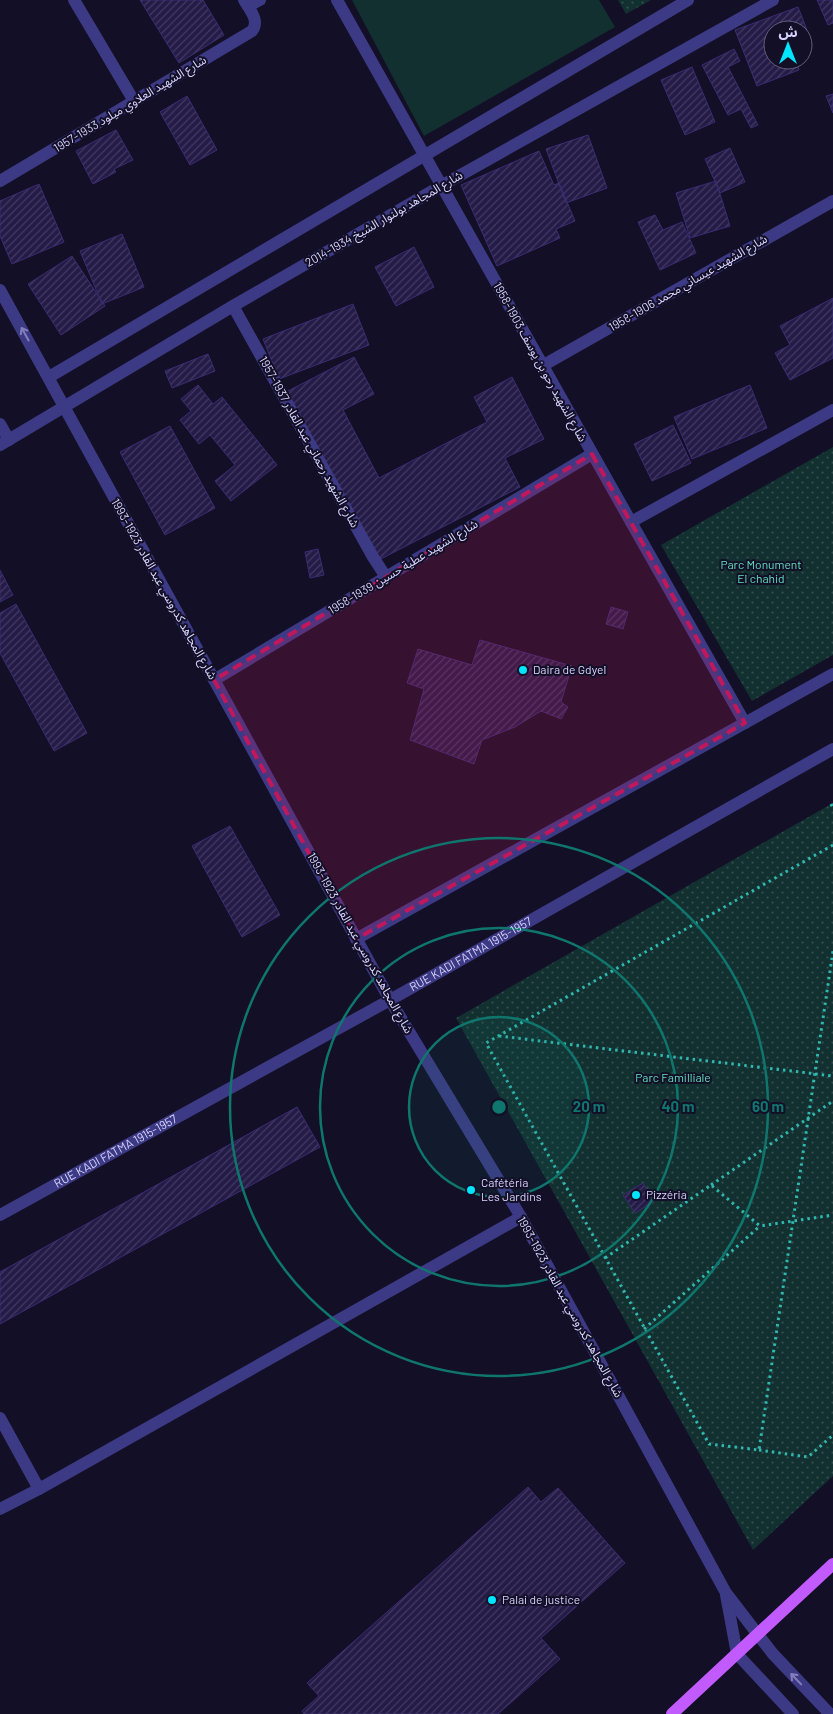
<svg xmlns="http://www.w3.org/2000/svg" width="833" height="1714" font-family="Barlow,'Noto Sans Arabic',sans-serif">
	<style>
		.park { fill: url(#park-dots) }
		.garden { fill: #12302f }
		.building { fill: url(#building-hatch); stroke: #3b2d73 }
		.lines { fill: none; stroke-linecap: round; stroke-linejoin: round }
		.path { stroke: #2fb8b0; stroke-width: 3; stroke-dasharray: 2.5 4; stroke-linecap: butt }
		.minor { stroke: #3d3a85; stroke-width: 12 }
		.major { stroke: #c25bff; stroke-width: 12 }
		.oneway { stroke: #837fbc }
		.marked { fill: #c2185b; fill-opacity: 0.2; stroke: #c2185b; stroke-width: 4; stroke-dasharray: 10 6; stroke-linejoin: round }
		.ring { fill: none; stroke: #0f766e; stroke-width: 2.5 }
		.poi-dot { fill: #00e5ff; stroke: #130f26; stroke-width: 2 }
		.labels { text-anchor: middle; stroke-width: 4; stroke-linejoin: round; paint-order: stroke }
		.street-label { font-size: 12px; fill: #d9d4ff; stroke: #130f26 }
		.park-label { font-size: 12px; fill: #5fe0c0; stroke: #130f26 }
		.poi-label { font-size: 12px; fill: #d9d4ff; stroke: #130f26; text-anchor: start }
		.centre { fill: #0f766e; stroke: #130f26; stroke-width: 2.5 }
		.ring-label { font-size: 15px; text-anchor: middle; font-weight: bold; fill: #0f766e; stroke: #130f26; stroke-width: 4; stroke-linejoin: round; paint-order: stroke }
	</style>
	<defs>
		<pattern id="park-dots" width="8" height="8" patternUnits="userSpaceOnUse" patternTransform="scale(1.25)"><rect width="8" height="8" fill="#12302f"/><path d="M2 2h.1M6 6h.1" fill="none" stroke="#344d4e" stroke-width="1.8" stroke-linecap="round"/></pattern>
		<pattern id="building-hatch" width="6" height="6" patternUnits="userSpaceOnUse" patternTransform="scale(1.25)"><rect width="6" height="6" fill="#241b47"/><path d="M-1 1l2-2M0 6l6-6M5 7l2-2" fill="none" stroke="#433b63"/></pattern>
	</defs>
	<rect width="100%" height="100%" fill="#130f26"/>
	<!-- park -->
	<path class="park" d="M618 0H651L626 14Z
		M833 447V655L752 701 661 545Z
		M833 803V1476L753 1550 456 1018Z"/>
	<!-- garden -->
	<path class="garden" d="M352 0H599L615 27 424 136Z"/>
	<!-- building -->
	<path class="building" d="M140 0H203L224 35 179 63Z
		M817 0H833V23L828 25Z
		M798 7 809 35 803 37V30H773V60H796L799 70 757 86 735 30Z
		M734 49 740 61 728 67 758 125 751 128 741 109 728 115 702 65Z
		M692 67 715 122 685 135 661 80Z
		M833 94V113L826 96Z
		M187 96 217 150 190 165 160 112Z
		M116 130 133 160 114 169 116 172 93 184 76 151Z
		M588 135 607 188 566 203 546 149Z
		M730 148 745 182 720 193 705 159Z
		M539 151 554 185 559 183 575 221 556 229 560 238 497 266 461 185Z
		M716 181 730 226 690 238 676 193Z
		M39 184 64 242 12 264 0 236V201Z
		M655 215 663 230 682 222 696 253 660 270 638 222Z
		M122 234 144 287 102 304 80 251Z
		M414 247 434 287 396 306 375 267Z
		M72 256 105 306 61 335 28 284Z
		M833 298V358L790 380 775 353 790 345 780 326Z
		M353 304 369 345 279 379 263 339Z
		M208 354 215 371 172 388 165 371Z
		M354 357 374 394 343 410 379 478 487 422 474 397 512 377 544 439 505 458 520 487 375 562 286 392Z
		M198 385 213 404 222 397 277 465 231 501 215 481 235 465 210 435 199 444 180 420 191 411 181 399Z
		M750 385 767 428 692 459 674 417Z
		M673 425 691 463 652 481 634 444Z
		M170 426 215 508 165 535 120 452Z
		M318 549 324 575 310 578 305 552Z
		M0 570 13 595 0 602Z
		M16 604 87 733 54 751 0 653V613Z
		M611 607 628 612 623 629 606 624Z
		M480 640 572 666 561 702 568 707 561 719 541 711 515 727 482 740 474 764 410 740 424 689 407 683 418 649 472 665Z
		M230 826 280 915 242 937 192 846Z
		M297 1107 320 1147 0 1324V1272Z
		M643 1183 654 1201 635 1213 623 1195Z
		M528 1487 541 1502 558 1488 625 1563 541 1638 560 1659 498 1714H304L302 1711 319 1696 307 1683Z"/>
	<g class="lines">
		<!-- path -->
		<path class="path" d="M831 804 833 808
			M833 845 486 1043 709 1444 759 1450 833 951
			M499 1036 833 1076
			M711 1185 833 1101
			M605 1258 711 1185 760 1226 833 1215
			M644 1329 760 1226
			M759 1450 808 1457 833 1435"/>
		<!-- minor -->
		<g class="minor">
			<path d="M74 0 134 101"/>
			<path d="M337 0 631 522 745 723"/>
			<path d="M248 6 260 0"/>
			<path d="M0 181 252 31C260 21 250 10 244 0"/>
			<path d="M0 290 390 1000 521 1217 726 1593 773 1654 830 1714"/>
			<path d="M233 306 373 557 386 577"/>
			<path d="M542 366 833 201"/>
			<path d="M49 377 688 0"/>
			<path d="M0 424 9 440"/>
			<path d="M0 445 233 306 441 186 773 0"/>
			<path d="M631 522 833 410"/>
			<path d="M214 680 592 454"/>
			<path d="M356 939 833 674"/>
			<path id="s1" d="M0 1215 390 1000 833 749"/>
			<path d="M0 1418 39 1489"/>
			<path d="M0 1509 39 1489 521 1217"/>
			<path d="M726 1595 737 1654 793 1714"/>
		</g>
		<!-- major -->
		<path class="major" d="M672 1714 833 1564"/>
	</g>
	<!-- one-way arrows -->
	<defs><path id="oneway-shaft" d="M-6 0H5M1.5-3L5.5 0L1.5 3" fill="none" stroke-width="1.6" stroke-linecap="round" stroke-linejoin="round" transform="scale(1.25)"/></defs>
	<g class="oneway">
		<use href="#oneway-shaft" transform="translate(25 334) rotate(-119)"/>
		<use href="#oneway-shaft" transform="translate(796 1679) rotate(-134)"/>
	</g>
	<!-- marked area -->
	<path class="marked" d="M592 454 745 723 356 939 214 680Z"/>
	<!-- distance rings -->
	<circle cx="499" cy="1107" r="90" fill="#0f766e" fill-opacity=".12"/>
	<g class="ring">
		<circle cx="499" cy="1107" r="90"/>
		<circle cx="499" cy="1107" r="179"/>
		<circle cx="499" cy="1107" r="269"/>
	</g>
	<!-- markers -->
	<g class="poi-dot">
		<circle cx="523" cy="670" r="5"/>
		<circle cx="471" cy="1190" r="5"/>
		<circle cx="636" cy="1195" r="5"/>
		<circle cx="492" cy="1600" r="5"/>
	</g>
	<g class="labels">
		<!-- street labels -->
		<g class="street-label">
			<text transform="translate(130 104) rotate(-31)" y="4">شارع الشهيد العلاوي ميلود 1933-1957</text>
			<text transform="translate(384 219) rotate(-30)" y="4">شارع المجاهد بولنوار الشيخ 1934-2014</text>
			<text transform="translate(688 283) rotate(-30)" y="4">شارع الشهيد عيساني محمد 1906-1958</text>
			<text transform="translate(540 362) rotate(61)" y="4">شارع الشهيد رحو بن يوسف 1903-1958</text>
			<text transform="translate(309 442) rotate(61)" y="4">شارع الشهيد رحماني عبد القادر 1937-1957</text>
			<text transform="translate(403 567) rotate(-31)" y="4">شارع الشهيد عطية حسين 1939-1958</text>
			<text transform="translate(164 589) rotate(61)" y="4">شارع المجاهد كدروسي عبد القادر 1923-1993</text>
			<text transform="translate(360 943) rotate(61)" y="4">شارع المجاهد كدروسي عبد القادر 1923-1993</text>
			<text dy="4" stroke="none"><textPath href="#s1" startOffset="538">RUE KADI FATMA 1915-1957</textPath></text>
			<text dy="4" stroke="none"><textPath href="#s1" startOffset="132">RUE KADI FATMA 1915-1957</textPath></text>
			<text transform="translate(570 1307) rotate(61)" y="4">شارع المجاهد كدروسي عبد القادر 1923-1993</text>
		</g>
		<!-- park labels -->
		<g class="park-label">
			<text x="761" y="569">Parc Monument<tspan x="761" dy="14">El chahid</tspan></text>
			<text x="673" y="1082">Parc Familliale</text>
		</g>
		<!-- poi labels -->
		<g class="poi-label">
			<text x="533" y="674">Daira de Gdyel</text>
			<text x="481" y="1187">Cafétéria<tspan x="481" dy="14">Les Jardins</tspan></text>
			<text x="646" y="1199">Pizzéria</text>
			<text x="502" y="1604">Palai de justice</text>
		</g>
	</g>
	<circle cx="499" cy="1107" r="8" class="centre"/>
	<g class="ring-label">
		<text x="589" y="1112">20 m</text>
		<text x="678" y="1112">40 m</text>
		<text x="768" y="1112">60 m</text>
	</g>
	<!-- north arrow -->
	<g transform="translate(788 45)"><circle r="24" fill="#130f26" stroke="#625e7d"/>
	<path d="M0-4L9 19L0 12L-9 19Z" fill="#00e5ff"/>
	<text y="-8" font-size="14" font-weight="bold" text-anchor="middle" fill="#d9d4ff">ش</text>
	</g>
</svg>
